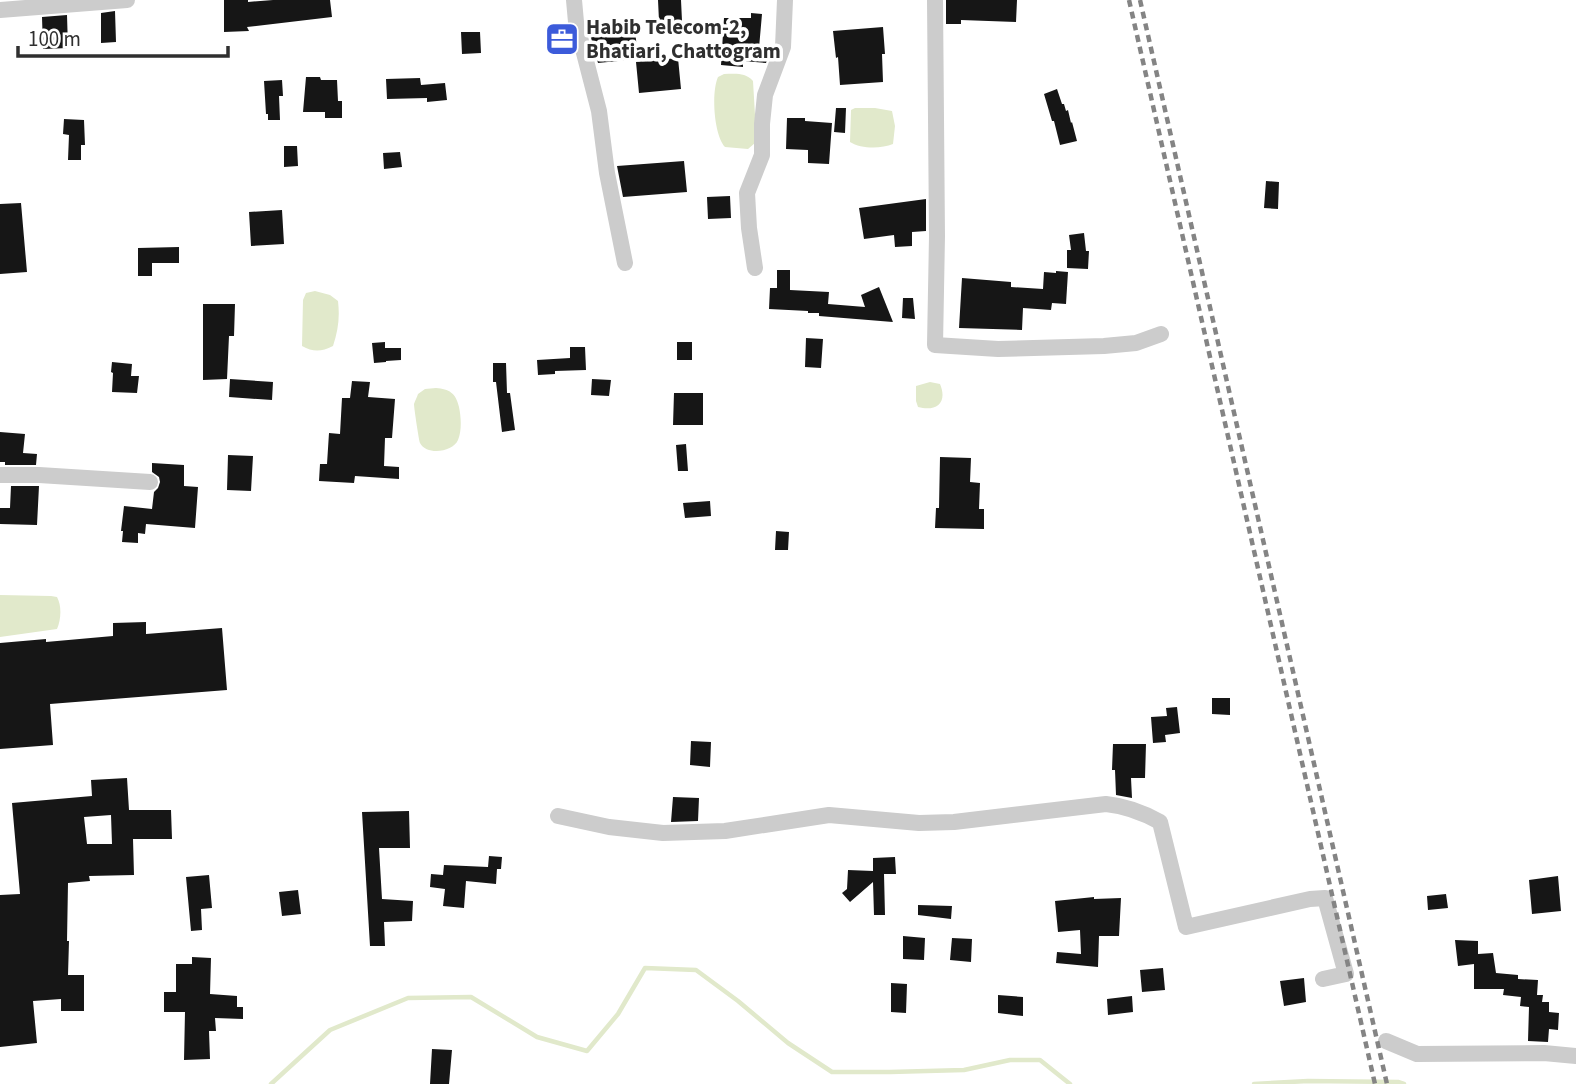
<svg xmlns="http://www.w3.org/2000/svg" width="1576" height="1084" font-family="'Source Sans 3',sans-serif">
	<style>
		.water { fill: #e1e9cb }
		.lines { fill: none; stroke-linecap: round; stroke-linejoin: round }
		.stream { stroke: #e1e9cb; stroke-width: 4.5 }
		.building { fill: #161616; fill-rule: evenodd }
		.minor { stroke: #ccc; stroke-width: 16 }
		.rail { stroke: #848484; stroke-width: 4.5; stroke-dasharray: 7 5; stroke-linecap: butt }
		.labels { text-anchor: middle; stroke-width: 7; stroke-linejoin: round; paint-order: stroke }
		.poi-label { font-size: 21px; font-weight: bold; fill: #2f2f2f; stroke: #fff; text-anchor: start }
	</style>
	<rect width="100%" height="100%" fill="#fff"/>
	<!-- water -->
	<path class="water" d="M724 74C735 74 745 72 753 81L756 132 755 143 748 149 725 147C714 135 711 93 718 77Z
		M855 108H875L892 111 895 126 893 144C881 149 861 149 850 142L851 110Z
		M315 291 330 295 338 301C340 318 338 331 333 346 321 352 313 352 302 346L303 300 306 293Z
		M930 382 940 384C948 403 936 412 918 407L916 401V386Z
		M436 388C449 389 456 393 459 407 461 416 462 431 458 440 453 452 427 456 420 443 419 441 414 408 414 404 415 401 417 397 418 394L425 389Z
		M0 595 51 596 57 597C62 606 61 620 57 629L0 637Z"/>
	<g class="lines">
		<!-- stream -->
		<path class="stream" d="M271 1084 330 1030 408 998 471 997 537 1037 587 1051 618 1014 645 968 696 970 738 1001 788 1043 832 1072H890L964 1070 1010 1060H1040L1070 1084
			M1254 1084 1308 1081 1398 1082 1404 1084"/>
	</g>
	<!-- building -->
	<path class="building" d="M224 0H248V2L273 0H330L332 17 247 27 249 31 224 32Z
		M658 0H681L682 21H659Z
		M946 0H1017L1016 22 961 20V24H946Z
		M115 11 116 42 101 43V13Z
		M751 13 762 14 759 48 771 49 766 63 743 61V67L721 65 724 18H751Z
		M67 15 68 48 43 49 42 17Z
		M883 27 885 54H882L883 82 840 85 838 57 836 58 833 31Z
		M635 30 638 59 598 63 590 34Z
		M461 32H480L481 53 462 54Z
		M678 58 681 89 639 93 636 62Z
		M306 77H320L321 80H337L338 101H342V118H325V112H303Z
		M420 78 421 85 445 83 447 100 427 102V98L387 99 386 79Z
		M282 80 283 96H279L280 120H268V114H266L264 81Z
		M1057 89 1062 104H1064L1066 111 1068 110 1071 123 1072 122 1077 141 1060 145 1054 121H1052L1044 94Z
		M836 108H846L845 133 834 132Z
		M787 118H805V121L832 123 829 164 808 163V150L786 149Z
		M64 119 84 120 85 145H81V160H68L69 135 63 134Z
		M284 146H297L298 166 284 167Z
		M400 152 402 167 384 169 383 153Z
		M684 161 687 192 623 197 617 166Z
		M1266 181 1279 182 1278 209 1264 208Z
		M730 196 731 218 708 219 707 197Z
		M926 199V231L912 232V246L895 247 894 235 864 239 859 208Z
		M21 203 27 272 0 274V204Z
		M282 210 284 244 251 246 249 212Z
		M1084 233 1086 251H1089L1088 269 1067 268V250H1071L1069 235Z
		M179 247V263H152V276H138V248Z
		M777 270H790V290L829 292 828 304 865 307 861 295 879 287 893 322 819 316V313H808V311L769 309 770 288H777Z
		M1056 271 1068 272 1066 304 1052 303 1051 310 1023 308 1022 330 959 328 962 278 1011 282V287L1043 289 1044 272 1056 273Z
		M903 298H913L915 319 902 318Z
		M203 304H235L234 336H229L227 379 203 380Z
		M806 338 823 339 821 368 805 367Z
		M385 342V348H401V360L386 361V362L374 363 372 343Z
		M677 342H692V360H677Z
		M570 347H585L586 370 555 371V374L538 375 537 360 570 358Z
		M112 362 132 364 131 376H139L137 393 112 392 113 373 111 372Z
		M493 363H506L507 393H510L515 430 502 432 496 382H493Z
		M230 379 273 382 272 400 229 397Z
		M592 379 611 380 609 396 591 395Z
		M352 381 370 382 368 397 395 399 392 438H385L384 466 399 467V479L355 476 354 483 319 481 320 464H327L329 433 340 434 342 398H350Z
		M674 393H703V425H673Z
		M0 432 25 434 23 453 37 454 36 465H5V462H0Z
		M686 444 688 471H678L676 445Z
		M228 455 253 456 251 491 227 490Z
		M940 457 971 458 970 482 980 483 979 509H984V529L935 528 936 508H939Z
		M152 463 184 465V486L198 487 195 528 146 524 145 534 138 533V543L122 542 123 531H121L124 506 152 509 154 492 158 488 160 482 159 477 152 472Z
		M11 486H39L37 525 0 524V508H10Z
		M710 501 711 516 685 518 683 503Z
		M776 531 789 532 788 550H775Z
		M146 622V634L222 628 227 690 50 704 53 745 0 749V643L46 639V642L113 636V623Z
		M1212 698H1230V715L1212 714Z
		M1177 707 1180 733 1165 735 1166 742 1153 743 1151 717 1167 716 1166 708Z
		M691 741 711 742 710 767 690 765Z
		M1113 744H1146L1145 778H1131L1132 798 1116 795 1115 770H1112Z
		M127 778 129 810H171L172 839H133L134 875 89 876 90 881 68 883 67 941H69L68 975H84V1011H61V999L33 1001 37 1043 0 1047V895L20 894 12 803 92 796 91 780ZM111 815 112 844H87L84 817Z
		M673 797 699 798 698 821 671 822Z
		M409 811 410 848H379L382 899 413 901 412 921 384 922 385 946H370L362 812Z
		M489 856 502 857 501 869H497L496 884 466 881 464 908 443 906 445 889 430 887 431 874 443 875 444 865 488 867Z
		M895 857 896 874H884L885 915H874L873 882 850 902 842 893 847 889 848 870 873 871V858Z
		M209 875 212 908 201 909 202 930 191 931 186 877Z
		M1558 876 1561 911 1532 914 1529 880Z
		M298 890 301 914 282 916 279 892Z
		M1446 894 1448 908 1428 910 1427 896Z
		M1094 897V899L1121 898 1119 936H1099L1098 967 1056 963 1057 952 1081 954 1080 930 1058 932 1055 901Z
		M918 905 952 906 951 919 918 915Z
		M903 936 925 938 924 960 903 959Z
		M952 938 972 939 971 962 950 960Z
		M1455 940 1478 941V954L1493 953 1496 973 1518 975V979L1538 980 1537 995H1543L1542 1002H1549V1012L1559 1013 1558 1030 1549 1029 1548 1042 1528 1041 1529 1007 1520 1006 1521 997 1503 995 1504 989H1474V964L1458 966Z
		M192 957 211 958 210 994 237 996V1007H243V1019L215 1018 216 1031H209L210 1059 184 1060 185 1012H164V992H176V964H192Z
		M1163 968 1165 990 1142 992 1140 970Z
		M1304 978 1306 1002 1284 1006 1280 981Z
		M891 983 907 984 906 1013 891 1012Z
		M998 995 1023 997V1016L998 1013Z
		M1132 996 1133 1012 1108 1015 1107 999Z
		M432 1049 452 1050 449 1084H430Z"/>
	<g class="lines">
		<!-- minor -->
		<path class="minor" d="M574 0 576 22 599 111 607 173 625 263
			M935 0 937 236 935 345 998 349 1104 346 1136 343 1161 334
			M0 10 127 0
			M755 268 749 228 747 193 762 155V124L765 95 783 47 785 0
			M0 475H39L150 482
			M558 816 609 827 663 833 725 831 829 815 919 823 954 822 1106 804C1126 806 1142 812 1160 822L1186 927 1310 899 1325 898 1346 974 1323 979
			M1386 1041 1417 1054 1544 1053 1576 1056"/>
		<!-- rail -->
		<path class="rail" d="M1129 0 1375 1084
			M1140 0 1387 1084"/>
	</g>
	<!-- icons -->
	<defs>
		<g id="office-square" transform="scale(1.75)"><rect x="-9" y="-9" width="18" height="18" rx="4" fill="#3c5bda" stroke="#fff"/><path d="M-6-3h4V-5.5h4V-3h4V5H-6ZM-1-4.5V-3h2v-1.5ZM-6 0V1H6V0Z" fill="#fff"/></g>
	</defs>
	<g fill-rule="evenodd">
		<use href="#office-square" x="562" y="39"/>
	</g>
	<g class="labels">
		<!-- poi labels -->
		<g class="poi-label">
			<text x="586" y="34">Habib Telecom-2,<tspan x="586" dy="24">Bhatiari, Chattogram</tspan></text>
		</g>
	</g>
	<!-- scale -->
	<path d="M18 46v10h210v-10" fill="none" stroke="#2f2f2f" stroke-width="3.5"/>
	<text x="28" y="46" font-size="21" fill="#2f2f2f" stroke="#ffffff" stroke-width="5" paint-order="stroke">100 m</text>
</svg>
